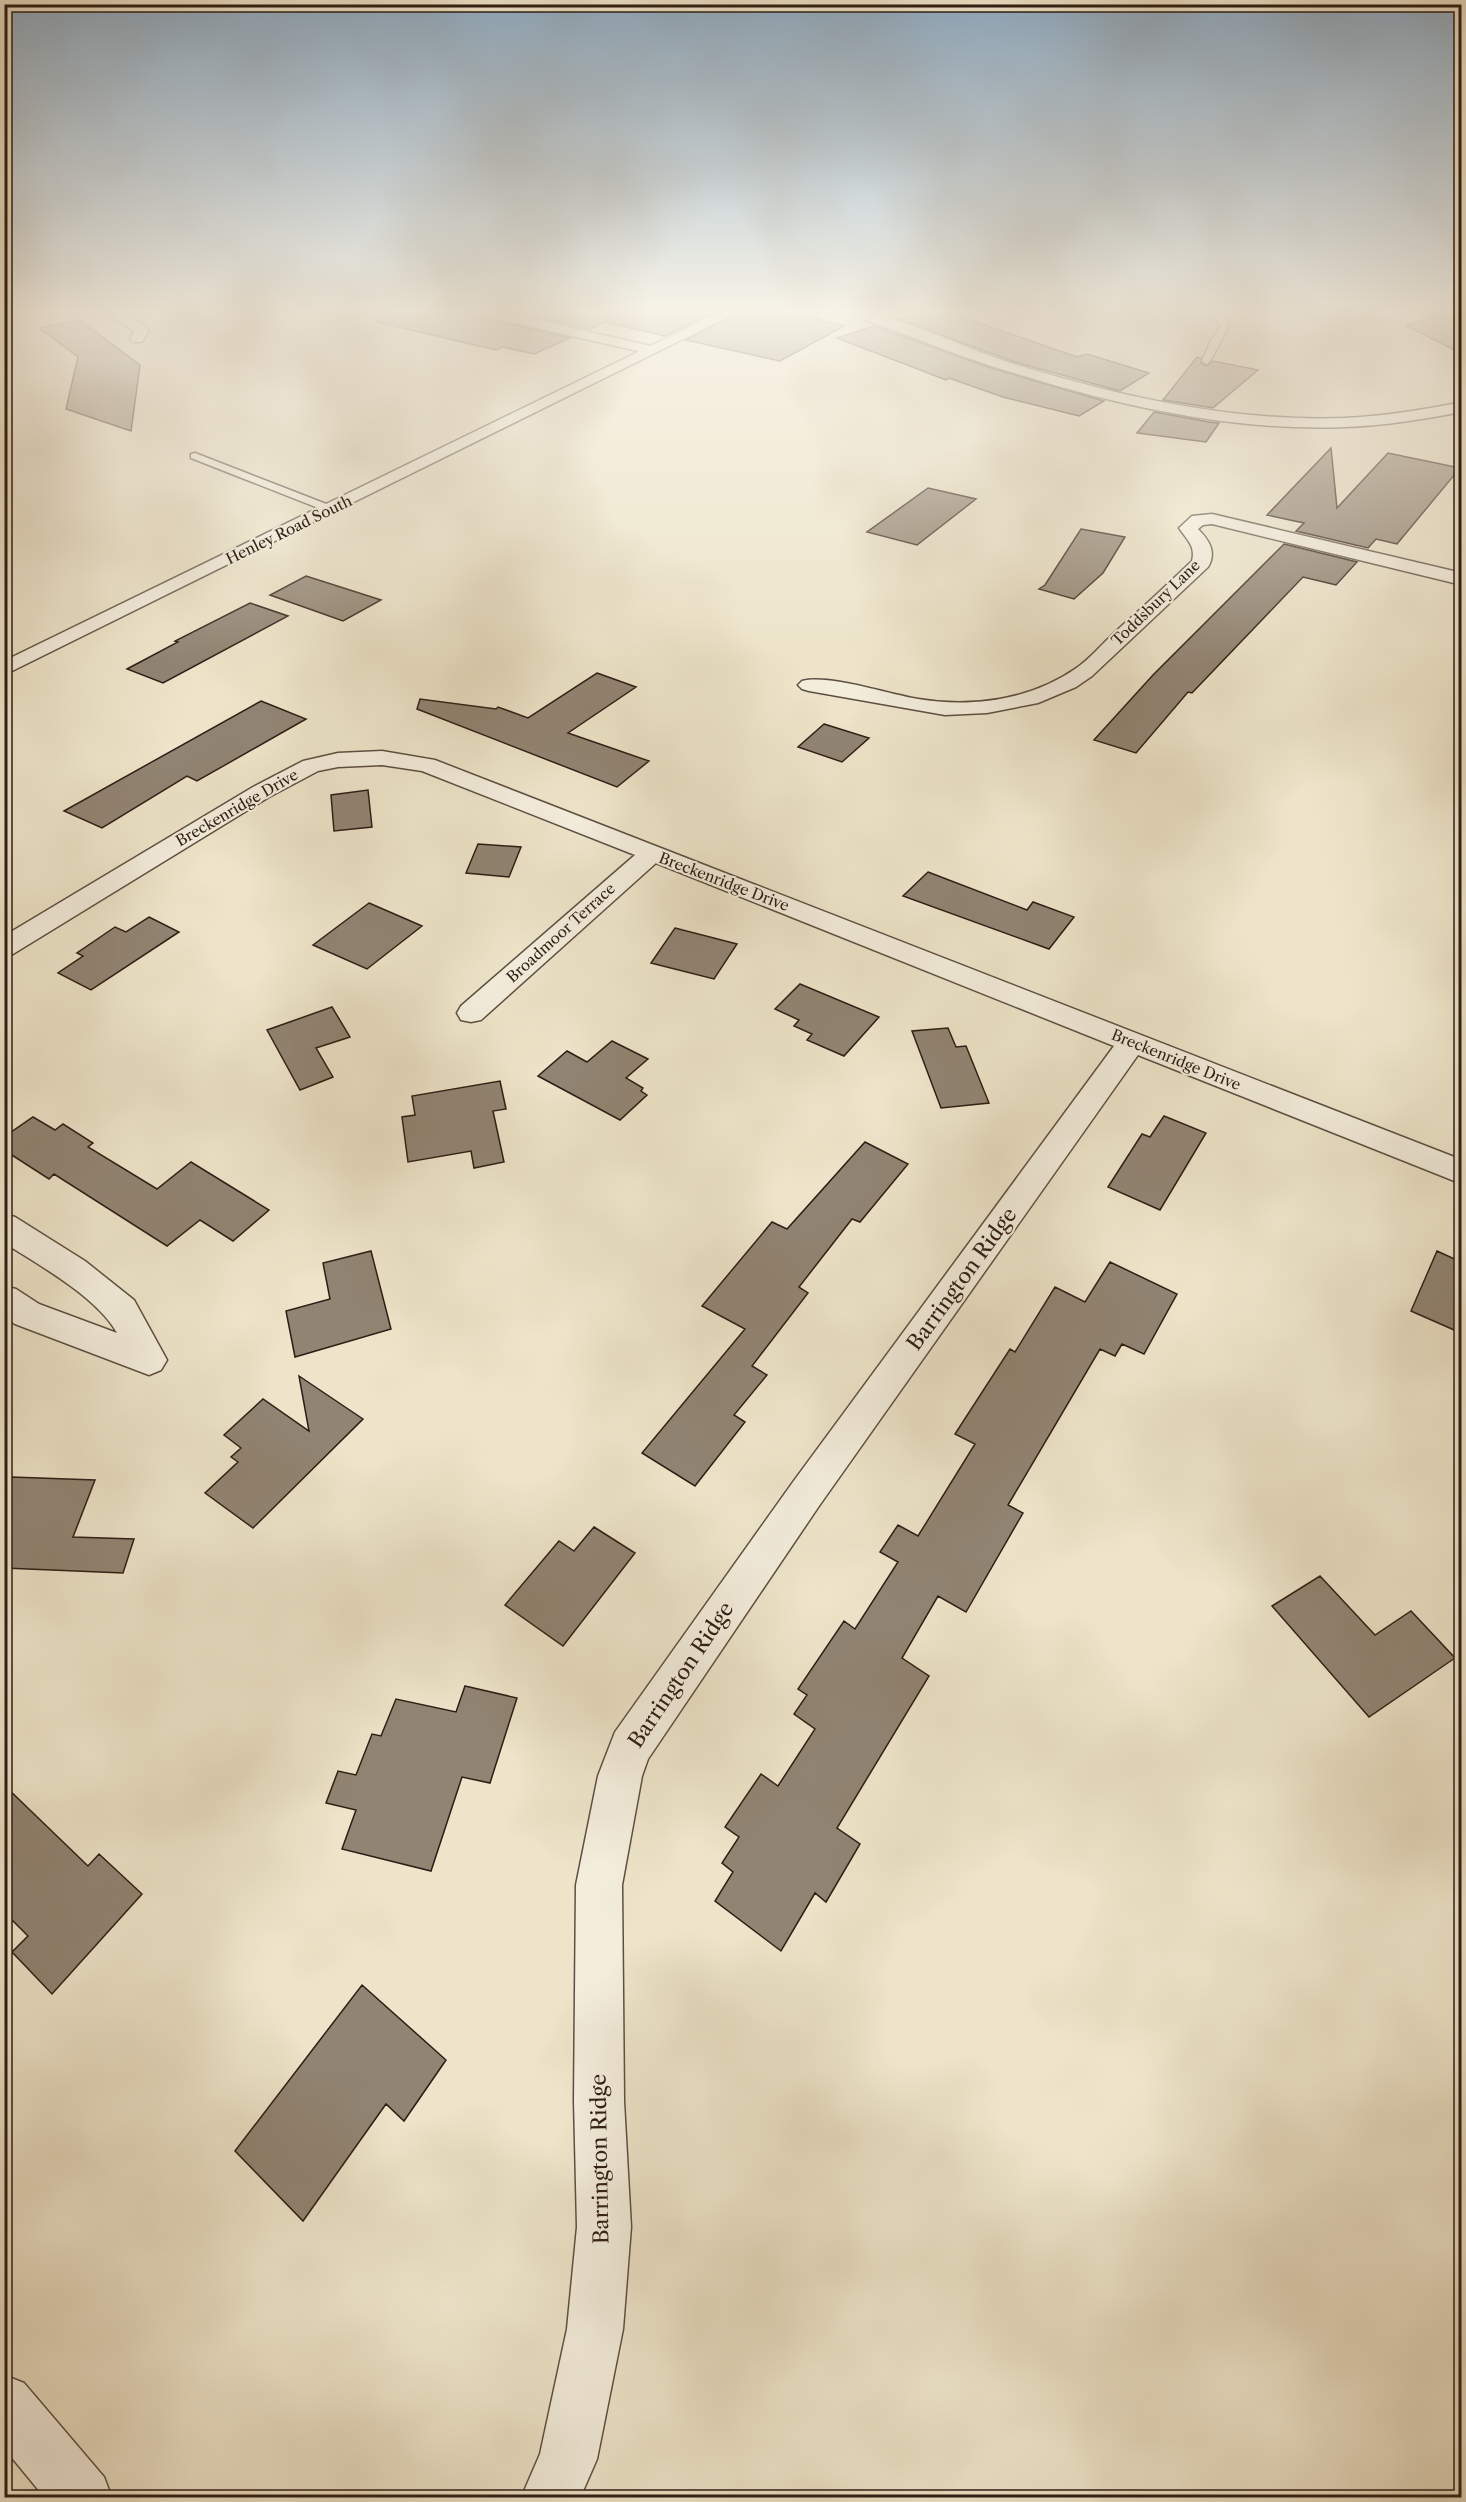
<svg xmlns="http://www.w3.org/2000/svg" width="1466" height="2502" font-family="'Libre Caslon Text',serif">
	<style>
		.building { fill: #918473; stroke: #2e1d15; stroke-width: 1.5 }
		.lines { fill: none; stroke-linecap: round; stroke-linejoin: round }
		.service-casing { stroke: #5e4f42; stroke-width: 3 }
		.minor-casing { stroke: #5e4f42; stroke-width: 3 }
		.tertiary-casing { stroke: #5e4f42; stroke-width: 3 }
		.service { fill: #f3eddc; fill-rule: evenodd }
		.minor { fill: #f3eddc; fill-rule: evenodd }
		.tertiary { fill: #f3eddc; fill-rule: evenodd }
		.labels { text-anchor: middle; stroke-width: 4.5; stroke-linejoin: round; paint-order: stroke }
		.far-street-label { font-size: 15px; fill: #2e1d15; stroke: #f3eddc }
		.near-street-label { font-size: 21px; fill: #2e1d15; stroke: #f3eddc }
	</style>
	<rect width="100%" height="100%" fill="#ede4c9"/>
	<filter id="stains"><feTurbulence type="fractalNoise" baseFrequency=".00333" numOctaves="4"/><feColorMatrix values="0 0 0 0 .2 0 0 0 0 .09 0 0 0 0 .02 0 0 0 .5 -.17"/></filter>
	<radialGradient id="worn" r=".72"><stop offset=".6" stop-color="#630" stop-opacity="0"/><stop offset="1" stop-color="#630" stop-opacity=".3"/></radialGradient>
	<!-- building -->
	<path class="building" d="M379 310H466L474 316 570 338 534 354 503 347 496 350 377 322Z
		M505 310H718L665 336 608 323V321L589 329Z
		M744 310H781L844 326 780 361 686 340Z
		M924 310H942L1077 357 1087 354 1149 373 1120 391 1015 362 898 319Z
		M1454 310H1461V353L1406 326Z
		M75 321H81L140 365 131 431 66 409 78 357 39 328Z
		M874 326 988 367 1104 401 1079 416 1003 397 949 378 946 380 837 338Z
		M1197 357 1201 358V363L1207 366 1213 361 1258 370 1213 408 1163 400Z
		M1154 412 1209 422 1219 423 1206 442 1137 433Z
		M1331 448 1337 508 1388 453 1460 468 1397 544 1376 539 1368 548 1296 531 1304 523 1267 515Z
		M928 488 976 499 917 545 867 532Z
		M1081 529 1125 537 1103 573 1074 599 1039 589 1045 585Z
		M1284 544 1357 562 1336 585 1303 577 1192 693 1188 692 1136 753 1094 740 1153 675Z
		M306 576 381 600 343 621 270 595Z
		M250 603 288 616 163 683 127 669 178 642 175 641Z
		M597 673 636 687 568 733 649 761 617 787 417 709 420 699 496 709 498 707 528 718Z
		M261 701 306 719 197 781 187 776 102 828 64 811Z
		M824 724 869 738 842 762 798 747Z
		M368 790 372 827 334 831 331 795Z
		M478 844 521 847 509 877 466 873Z
		M928 872 1027 910 1033 902 1074 917 1049 949 903 896Z
		M369 903 422 926 367 969 313 945Z
		M149 917 179 932 91 990 58 973 83 956 77 953 115 927 126 932Z
		M675 928 737 944 714 979 651 963Z
		M800 984 879 1017 844 1056 807 1040 812 1034 794 1026 799 1020 775 1009Z
		M332 1007 350 1037 316 1048 333 1077 300 1090 267 1030Z
		M948 1028 956 1047 966 1046 989 1103 941 1108 912 1031Z
		M612 1041 648 1059 626 1078 643 1088 641 1091 647 1095 620 1120 538 1076 567 1051 587 1062Z
		M500 1081 506 1109 493 1111 504 1162 474 1168 471 1151 408 1162 402 1117 415 1115 412 1096Z
		M1164 1116 1206 1133 1160 1210 1108 1187 1142 1134 1150 1137Z
		M33 1117 55 1130 63 1124 93 1143 88 1147 157 1189 191 1162 269 1210 233 1241 200 1220 167 1246 54 1174 49 1179 4 1150V1137Z
		M865 1142 908 1164 860 1222 852 1219 799 1287 808 1293 752 1366 767 1375 734 1415 745 1422 695 1486 642 1453 745 1329 702 1306 772 1222 787 1229Z
		M371 1251 391 1329 295 1357 286 1311 330 1299 323 1263Z
		M1437 1251 1461 1262V1333L1411 1311Z
		M1110 1262 1177 1294 1144 1354 1122 1344 1115 1356 1100 1349 1008 1505 1023 1513 966 1612 938 1596 902 1658 929 1676 837 1828 860 1844 826 1902 815 1893 781 1951 715 1901 733 1872 722 1863 739 1837 725 1827 761 1774 778 1786 815 1729 794 1714 807 1695 798 1689 844 1621 855 1629 898 1562 880 1552 898 1525 918 1536 975 1444 955 1434 1010 1349 1015 1352 1055 1287 1085 1302Z
		M299 1376 363 1419 253 1528 205 1493 238 1462 231 1457 241 1448 224 1435 263 1399 309 1431Z
		M11 1477 95 1480 73 1537 134 1539 123 1573 4 1568V1492Z
		M594 1527 635 1553 563 1646 505 1605 559 1541 574 1551Z
		M1320 1576 1375 1635 1411 1611 1455 1658 1369 1717 1272 1606Z
		M465 1686 517 1698 490 1783 462 1777 431 1871 342 1849 356 1810 326 1803 338 1771 356 1775 372 1734 381 1736 396 1699 456 1712Z
		M4 1785 88 1866 99 1854 142 1894 52 1994 12 1952 28 1936 4 1912Z
		M362 1985 446 2060 404 2121 386 2104 303 2221 235 2151Z"/>
	<g class="lines">
		<!-- service casing -->
		<g class="service-casing">
			<path id="service" d="M1206 310C1218 310 1224 315 1229 326 1224 334 1212 361 1207 364L1202 361 1210 342 1221 326Z
				M195 453 334 507 336 509 330 512 326 511 191 458V454Z"/>
		</g>
		<!-- minor casing -->
		<g class="minor-casing">
			<path id="minor" d="M4 310H26L24 313 4 317Z
				M104 310H120L147 328 149 331 142 342H132L130 339 134 332Z
				M468 310H494L651 346 658 350 651 354 475 314Z
				M837 310C894 310 959 347 1014 364 1121 397 1232 422 1345 418 1384 416 1423 410 1462 402V412C1423 419 1384 426 1345 427 1224 432 1103 402 989 365 939 349 891 326 839 313Z
				M1212 514 1462 573V585L1212 524 1203 525 1198 529C1209 540 1217 552 1208 567L1092 676 1076 687 1038 703 987 713 945 715 809 691 802 689 798 685 802 681C830 674 887 694 918 699 971 708 1030 700 1075 669 1090 659 1102 644 1115 632 1141 609 1167 585 1192 561 1196 546 1187 540 1179 528L1192 516Z
				M382 751 435 760 1462 1160V1184L1138 1055 819 1506 648 1759 642 1776 622 1885 624 2101 631 2227 623 2329 597 2459 580 2498H521L540 2454 567 2329 577 2227 574 2101 576 1885 598 1776 615 1732 793 1482 1114 1046 656 863 481 1020 471 1022 461 1020 457 1013 461 1006 635 855 422 771 382 765 338 767 318 771 269 797 13 954 4 956V936L253 787 303 761 338 753Z
				M4 1214 15 1217 85 1261 134 1300 167 1360 161 1370 149 1375 15 1324 4 1317V1286L16 1289 39 1304 117 1333C98 1298 38 1264 4 1243Z"/>
		</g>
		<!-- tertiary casing -->
		<g class="tertiary-casing">
			<path id="tertiary" d="M724 310H742L4 675V661Z
				M4 2375 24 2383 104 2477 112 2498H45L4 2448Z"/>
		</g>
		<!-- service -->
		<use href="#service" class="service"/>
		<!-- minor -->
		<use href="#minor" class="minor"/>
		<!-- tertiary -->
		<use href="#tertiary" class="tertiary"/>
	</g>
	<!-- sky -->
	<linearGradient id="sky" x2="0" y2="1"><stop stop-color="#90acc3"/><stop offset="0.47" stop-color="#f7f3e7"/><stop offset="1" stop-color="#f7f3e7" stop-opacity="0"/></linearGradient>
	<rect width="1466" height="661" fill="url(#sky)"/>
	<g class="labels">
		<!-- far-street labels -->
		<g class="far-street-label">
			<text transform="translate(289 530) rotate(-26)" y="5">Henley Road South</text>
			<text transform="translate(1156 603) rotate(-44)" y="5">Toddsbury Lane</text>
			<text transform="translate(237 808) rotate(-30)" y="5">Breckenridge Drive</text>
			<text transform="translate(724 882) rotate(21)" y="5">Breckenridge Drive</text>
			<text transform="translate(561 933) rotate(-42)" y="5">Broadmoor Terrace</text>
			<text transform="translate(1176 1060) rotate(22)" y="5">Breckenridge Drive</text>
		</g>
		<!-- near-street labels -->
		<g class="near-street-label">
			<text transform="translate(962 1279) rotate(-54)" y="7">Barrington Ridge</text>
			<text transform="translate(681 1675) rotate(-56)" y="7">Barrington Ridge</text>
			<text transform="translate(600 2159) rotate(-91)" y="7">Barrington Ridge</text>
		</g>
	</g>
	<!-- margin -->
	<rect width="1466" height="2502" fill="none" stroke="#ede4c9" stroke-width="24"/>
	<rect x="6" y="6" width="1454" height="2490" fill="none" stroke="#2e1d15" stroke-width="3"/>
	<rect x="12" y="12" width="1442" height="2478" fill="none" stroke="#2e1d15" stroke-width="1.5"/>
	<rect width="100%" height="100%" filter="url(#stains)"/>
	<rect width="100%" height="100%" fill="url(#worn)"/>
</svg>
